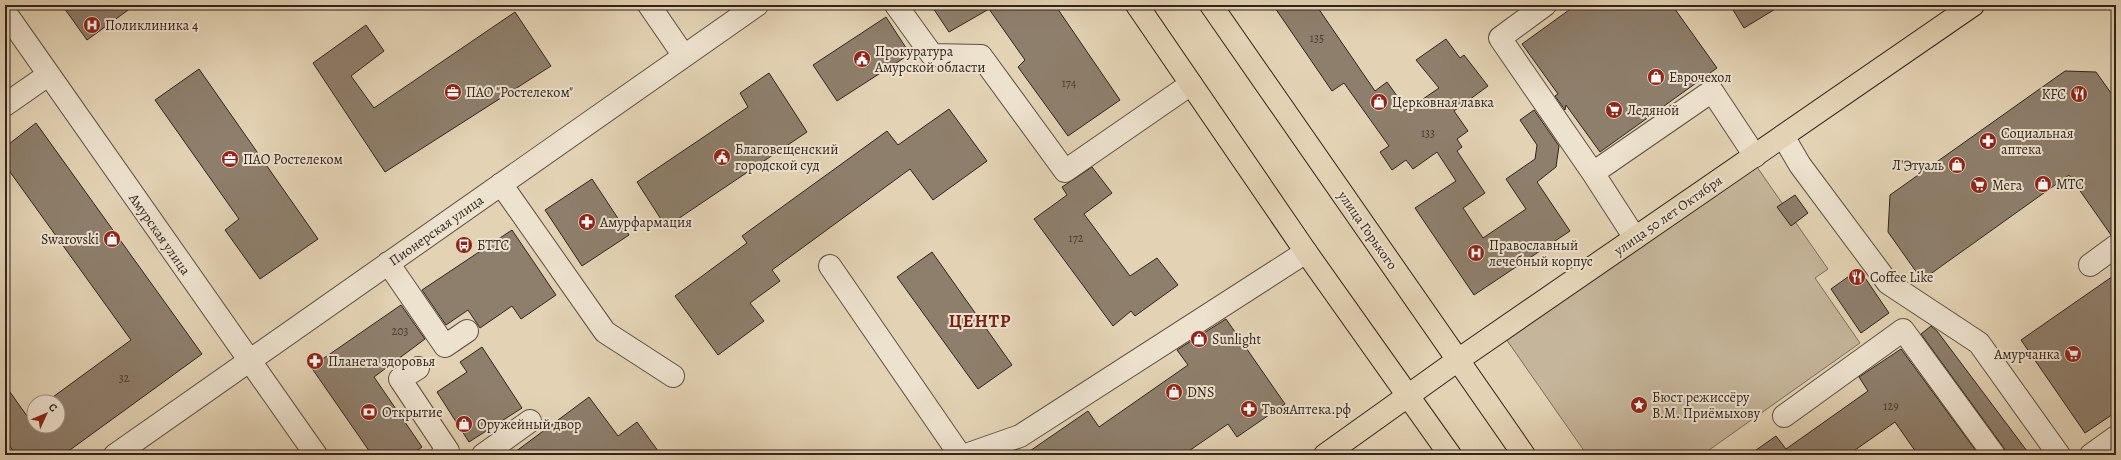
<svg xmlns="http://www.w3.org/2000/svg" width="2121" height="460" font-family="Alegreya,serif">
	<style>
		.green { fill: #c5b59a; stroke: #7c6c5c }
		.building { fill: #8e7f6c; stroke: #32241d }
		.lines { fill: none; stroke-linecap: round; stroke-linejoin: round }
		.minor-casing { stroke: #5e5043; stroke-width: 24 }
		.major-casing { stroke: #32241d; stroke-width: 24 }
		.minor { stroke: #ede2ce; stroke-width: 22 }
		.major { stroke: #e3d3b4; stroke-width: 22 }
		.labels { text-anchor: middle; stroke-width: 4; stroke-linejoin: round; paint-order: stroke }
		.number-label { font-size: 12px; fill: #493b31 }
		.poi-label { font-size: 14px; fill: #32241d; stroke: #ede2ce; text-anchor: start }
		.street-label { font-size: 14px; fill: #32241d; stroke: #ede2ce }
		.district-label { font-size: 18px; font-weight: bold; letter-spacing: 1px; fill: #7a1f14; stroke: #ede2ce }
	</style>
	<rect width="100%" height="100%" fill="#e3d3b4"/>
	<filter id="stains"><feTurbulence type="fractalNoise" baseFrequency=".005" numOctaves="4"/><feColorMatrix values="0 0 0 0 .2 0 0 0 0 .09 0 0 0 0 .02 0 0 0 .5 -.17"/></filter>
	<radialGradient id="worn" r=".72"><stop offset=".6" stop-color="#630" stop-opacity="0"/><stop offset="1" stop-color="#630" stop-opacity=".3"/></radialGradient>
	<!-- green -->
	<path class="green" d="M1757 167 1828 269 1815 278 1860 343 1702 455H1587L1506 339Z"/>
	<!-- building -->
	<path class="building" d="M62 5H135L87 40Z
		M931 5H1055L1120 100 1068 136 1018 67 1025 60 989 9 949 32Z
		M1273 5H1316L1375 91 1387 82 1407 110 1439 88 1416 60 1446 39 1460 58 1464 55 1488 86 1454 111 1468 131 1457 139 1462 147 1457 151 1485 193 1463 208 1483 238 1526 209 1506 179 1535 159 1537 145 1520 120 1534 110 1559 146 1556 167 1537 182 1570 231 1474 295 1415 208 1456 181 1437 152 1413 169 1406 160 1392 170 1380 152 1389 146 1344 83 1332 91Z
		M1576 5H1672L1717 68 1600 152 1566 105 1565 110 1555 96 1558 94 1522 44Z
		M1730 5H1782L1744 28Z
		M515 12 551 66 385 172 313 63 366 25 384 51 351 76 374 108Z
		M886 17 910 54 837 101 813 65Z
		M199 69 318 239 260 279 225 230 239 219 155 100Z
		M2065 71 2096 72 2116 100V234L2111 235 2069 175 1922 280 1888 232 1890 195Z
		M769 73 807 132 666 227 637 182 748 107 740 93Z
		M949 109 987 161 933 200 910 169 772 270 780 281 750 303 764 321 718 355 675 296 747 243 742 236 887 131 898 145Z
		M36 123 202 354 63 455H16L5 439V385L27 416 34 411V426H58V402H46L131 340 5 165V147Z
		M1092 167 1112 193 1084 214 1130 276 1157 258 1178 285 1135 316 1131 311 1113 326 1034 219 1067 195 1062 187Z
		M592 179 629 235 582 266 545 210Z
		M1795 195 1808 213 1791 226 1777 207Z
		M512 230 556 295 521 319 512 306 480 328 468 310 446 325 422 290Z
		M932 252 1012 365 978 389 897 277Z
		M1859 269 1889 313 1861 333 1831 289Z
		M2116 274V412L2085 433 2021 340Z
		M401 305 425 339 374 377 422 447 410 455H372L311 367Z
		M1226 319 1285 404 1237 437 1228 424 1183 455H1024L1088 411 1099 427 1188 365 1177 350Z
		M1931 326 1937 331 2030 455H2006L2004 448 1921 334Z
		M482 347 522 408 469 442 437 392 467 372 460 362Z
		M1901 349 1979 455H1918L1895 422 1848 455H1749L1776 436 1786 449 1868 391 1859 377Z
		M589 397 618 436 637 422 661 455H511Z"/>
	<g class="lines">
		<!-- minor casing -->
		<g class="minor-casing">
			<path id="minor" d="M649 5 684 56
				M896 5 932 55 981 56 1065 171 1191 84
				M1545 5 1500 38 1593 173
				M5 12 316 455
				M5 105 48 75
				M1783 136 1800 165 1888 283 1979 343 2059 455
				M501 184 605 332 673 376
				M1635 238 1593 173 1712 91 1755 156
				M388 263 445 346 467 331
				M2090 265 2116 246
				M830 266 960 455
				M418 368 400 379 448 451 442 455
				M1784 416 1903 330 1994 455
				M115 455 757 5
				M483 455 530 421
				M966 455 1020 436 1306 252
				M2091 455 2116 437"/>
		</g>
		<!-- major casing -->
		<g class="major-casing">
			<path id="major" d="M1137 5 1306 252 1450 455
				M1211 5 1524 455
				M1325 455 1458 360 1973 5"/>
		</g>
		<!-- minor -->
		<use href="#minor" class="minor"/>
		<!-- major -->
		<use href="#major" class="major"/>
	</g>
	<!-- icons -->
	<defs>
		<g id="hospital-disc" transform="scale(0.9)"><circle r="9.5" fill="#8f2418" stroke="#ede2ce"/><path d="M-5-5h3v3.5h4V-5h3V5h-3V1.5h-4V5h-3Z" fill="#fff"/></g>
		<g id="civic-disc" transform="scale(0.9)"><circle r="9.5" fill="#8f2418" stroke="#ede2ce"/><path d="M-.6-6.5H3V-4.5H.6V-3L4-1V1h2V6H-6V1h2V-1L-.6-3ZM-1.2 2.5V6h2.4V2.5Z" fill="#fff"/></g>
		<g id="shop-disc" transform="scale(0.9)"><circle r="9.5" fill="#8f2418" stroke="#ede2ce"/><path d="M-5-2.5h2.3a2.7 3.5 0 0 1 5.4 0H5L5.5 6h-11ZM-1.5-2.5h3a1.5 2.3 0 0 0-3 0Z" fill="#fff"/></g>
		<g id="office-disc" transform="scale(0.9)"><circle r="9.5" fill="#8f2418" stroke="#ede2ce"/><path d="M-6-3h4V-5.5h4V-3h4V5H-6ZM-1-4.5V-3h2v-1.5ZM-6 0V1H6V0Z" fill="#fff"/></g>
		<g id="restaurant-disc" transform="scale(0.9)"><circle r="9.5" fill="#8f2418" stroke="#ede2ce"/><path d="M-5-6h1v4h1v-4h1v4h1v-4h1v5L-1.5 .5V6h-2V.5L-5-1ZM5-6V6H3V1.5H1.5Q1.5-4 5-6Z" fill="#fff"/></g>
		<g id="supermarket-disc" transform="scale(0.9)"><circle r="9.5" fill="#8f2418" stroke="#ede2ce"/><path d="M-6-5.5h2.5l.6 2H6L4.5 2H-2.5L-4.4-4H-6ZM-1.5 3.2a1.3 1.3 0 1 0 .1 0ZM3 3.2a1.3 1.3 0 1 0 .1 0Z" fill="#fff"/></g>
		<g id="pharmacy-disc" transform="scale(0.9)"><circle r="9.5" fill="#8f2418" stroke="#ede2ce"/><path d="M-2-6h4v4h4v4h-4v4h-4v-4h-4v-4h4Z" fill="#fff"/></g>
		<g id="bus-disc" transform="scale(0.9)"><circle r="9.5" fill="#8f2418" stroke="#ede2ce"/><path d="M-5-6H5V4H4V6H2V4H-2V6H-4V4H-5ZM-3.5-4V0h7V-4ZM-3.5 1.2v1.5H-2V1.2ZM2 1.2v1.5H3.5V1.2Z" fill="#fff"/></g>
		<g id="sight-disc" transform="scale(0.9)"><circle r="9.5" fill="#8f2418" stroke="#ede2ce"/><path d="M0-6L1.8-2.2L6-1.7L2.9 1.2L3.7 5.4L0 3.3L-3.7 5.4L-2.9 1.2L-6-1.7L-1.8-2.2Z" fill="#fff"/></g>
		<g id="bank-disc" transform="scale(0.9)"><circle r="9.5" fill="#8f2418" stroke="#ede2ce"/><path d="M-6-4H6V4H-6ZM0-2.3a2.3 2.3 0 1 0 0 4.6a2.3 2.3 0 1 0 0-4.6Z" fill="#fff"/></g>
	</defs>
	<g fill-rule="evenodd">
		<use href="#hospital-disc" x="92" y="25"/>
		<use href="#civic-disc" x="862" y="59"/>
		<use href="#shop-disc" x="1656" y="77"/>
		<use href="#office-disc" x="453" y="92"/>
		<use href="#restaurant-disc" x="2079" y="94"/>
		<use href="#shop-disc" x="1379" y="102"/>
		<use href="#supermarket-disc" x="1614" y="110"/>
		<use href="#pharmacy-disc" x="1988" y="141"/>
		<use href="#civic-disc" x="722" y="157"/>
		<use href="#office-disc" x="230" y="159"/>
		<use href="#shop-disc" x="1957" y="165"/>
		<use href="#shop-disc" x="2043" y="184"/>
		<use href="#supermarket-disc" x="1979" y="185"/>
		<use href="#pharmacy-disc" x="587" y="222"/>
		<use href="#shop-disc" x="112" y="239"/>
		<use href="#bus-disc" x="464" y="245"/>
		<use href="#hospital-disc" x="1476" y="253"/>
		<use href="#restaurant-disc" x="1857" y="277"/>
		<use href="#shop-disc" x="1199" y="339"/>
		<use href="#supermarket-disc" x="2073" y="354"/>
		<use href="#pharmacy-disc" x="315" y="361"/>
		<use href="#shop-disc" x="1174" y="392"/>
		<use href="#sight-disc" x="1639" y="405"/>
		<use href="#pharmacy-disc" x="1249" y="409"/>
		<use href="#bank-disc" x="369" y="412"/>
		<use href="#shop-disc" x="464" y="424"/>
	</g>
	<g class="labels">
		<!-- number labels -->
		<g class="number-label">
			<text x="1317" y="42">135</text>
			<text x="1069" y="87">174</text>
			<text x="1428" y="137">133</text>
			<text x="1076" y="242">172</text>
			<text x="400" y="335">203</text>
			<text x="124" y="382">32</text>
			<text x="1891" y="410">129</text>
		</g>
		<!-- poi labels -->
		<g class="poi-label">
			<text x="105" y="30">Поликлиника 4</text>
			<text x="875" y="56">Прокуратура<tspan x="875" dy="16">Амурской области</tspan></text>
			<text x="1669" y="82">Еврочехол</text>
			<text x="466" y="97">ПАО "Ростелеком"</text>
			<text x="2066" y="99" text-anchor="end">KFC</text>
			<text x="1392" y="107">Церковная лавка</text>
			<text x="1627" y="115">Ледяной</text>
			<text x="2001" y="138">Социальная<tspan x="2001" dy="16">аптека</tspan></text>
			<text x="735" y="154">Благовещенский<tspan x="735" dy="16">городской суд</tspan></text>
			<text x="243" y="164">ПАО Ростелеком</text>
			<text x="1944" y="170" text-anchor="end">Л'Этуаль</text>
			<text x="2056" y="189">МТС</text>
			<text x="1992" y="190">Мега</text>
			<text x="600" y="227">Амурфармация</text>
			<text x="99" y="244" text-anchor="end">Swarovski</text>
			<text x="477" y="250">БТТС</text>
			<text x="1489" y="250">Православный<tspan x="1489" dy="16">лечебный корпус</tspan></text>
			<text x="1870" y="282">Coffee Like</text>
			<text x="1212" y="344">Sunlight</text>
			<text x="2060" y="359" text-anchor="end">Амурчанка</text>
			<text x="328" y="366">Планета здоровья</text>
			<text x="1187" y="397">DNS</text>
			<text x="1652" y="402">Бюст режиссёру<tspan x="1652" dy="16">В.М. Приёмыхову</tspan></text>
			<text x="1262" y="414">ТвояАптека.рф</text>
			<text x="382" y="417">Открытие</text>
			<text x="477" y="429">Оружейный двор</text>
		</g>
		<!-- street labels -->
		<g class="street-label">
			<text transform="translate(1668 215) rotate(-35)" y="5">улица 50 лет Октября</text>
			<text transform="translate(436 230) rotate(-35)" y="5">Пионерская улица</text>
			<text transform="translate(1368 230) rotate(55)" y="5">улица Горького</text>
			<text transform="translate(160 234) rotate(55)" y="5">Амурская улица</text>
		</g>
		<!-- district labels -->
		<g class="district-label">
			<text x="980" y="327">ЦЕНТР</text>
		</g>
	</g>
	<!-- margin -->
	<rect width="2121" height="460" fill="none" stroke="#e3d3b4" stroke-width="20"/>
	<rect x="6" y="6" width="2109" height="448" fill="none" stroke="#32241d" stroke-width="2"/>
	<rect x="10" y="10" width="2101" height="440" fill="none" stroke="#32241d"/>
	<!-- north arrow -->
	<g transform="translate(46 414) rotate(46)"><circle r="19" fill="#ede2ce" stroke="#a29687"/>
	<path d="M0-3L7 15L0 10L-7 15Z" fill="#8f2418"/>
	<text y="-6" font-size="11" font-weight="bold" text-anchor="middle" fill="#32241d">С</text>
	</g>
	<rect width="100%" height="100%" filter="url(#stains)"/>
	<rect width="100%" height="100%" fill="url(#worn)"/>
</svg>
